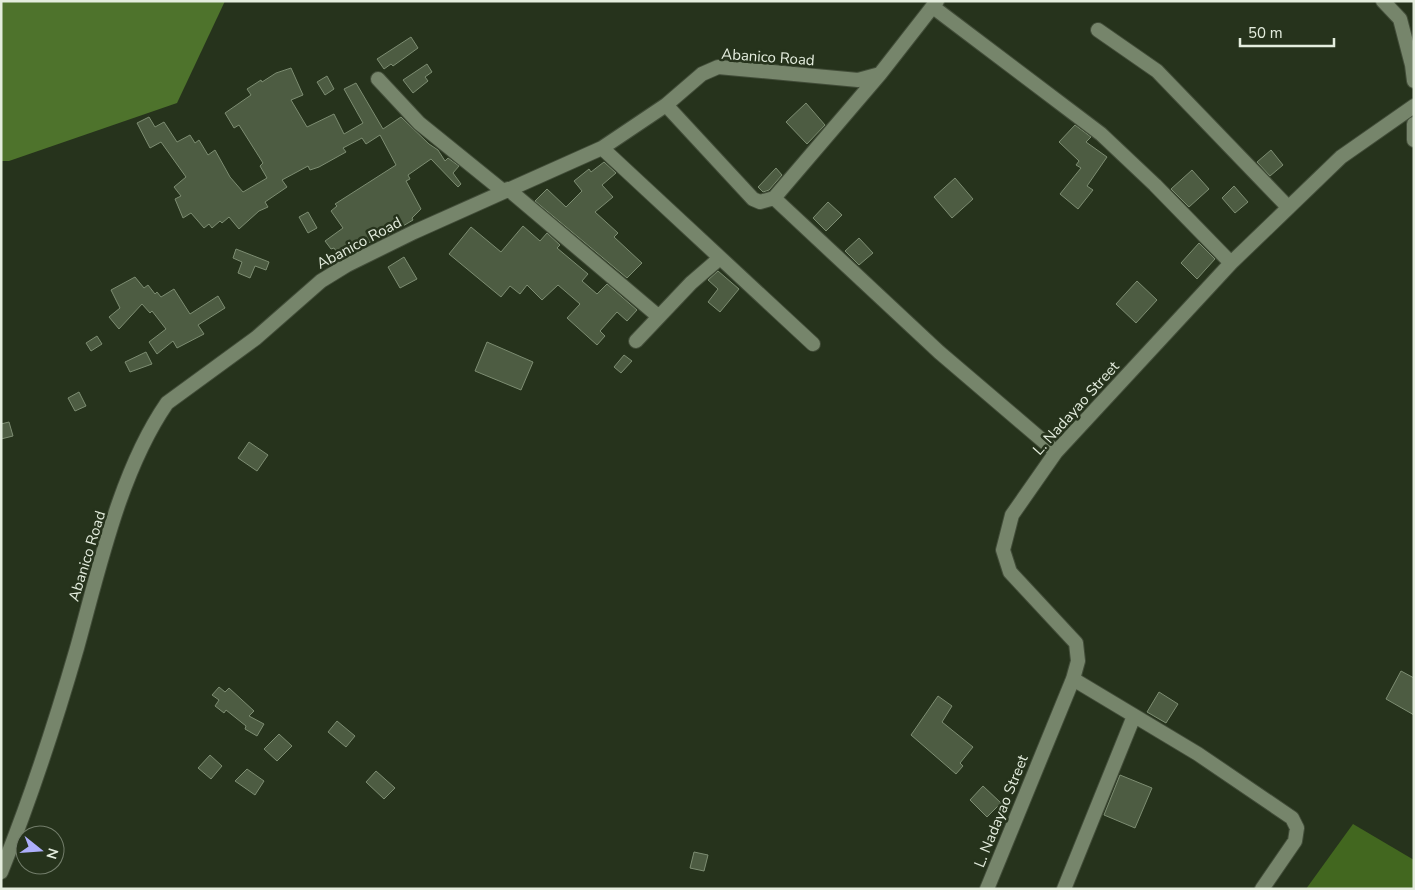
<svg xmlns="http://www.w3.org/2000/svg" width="1415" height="890" font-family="'Nunito Sans',sans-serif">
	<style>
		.forest { fill: #42671f }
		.water { fill: #4e732c }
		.building { fill: #4d5c42; stroke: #7d8d72 }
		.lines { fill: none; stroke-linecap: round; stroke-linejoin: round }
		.minor-casing { stroke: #424d39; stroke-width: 16 }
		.minor { stroke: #76856b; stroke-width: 14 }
		.labels { text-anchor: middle; stroke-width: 5; stroke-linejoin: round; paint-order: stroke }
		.street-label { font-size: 15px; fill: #e4edde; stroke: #26331c }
	</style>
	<rect width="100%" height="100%" fill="#26331c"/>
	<!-- forest -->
	<path class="forest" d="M1353 824 1414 860V889H1306Z"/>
	<!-- water -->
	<path class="water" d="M1 1H225L177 103 9 161H1Z"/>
	<!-- building -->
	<path class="building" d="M411 37 418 48 393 66 391 64 384 69 377 59Z
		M427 64 432 72 425 77 428 81 413 93 403 80Z
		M291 68 303 95 291 100 307 127 334 114 344 134 363 123 344 89 356 83 383 129 401 117 429 144 438 150 445 161 448 158 459 166 453 173 461 184 458 187 431 159 408 175 410 179 406 181 421 209 412 218 413 220 393 232 382 238 381 236 341 258 334 248 331 249 325 241 343 228 331 211 337 206 335 204 396 165 380 135 366 144 362 138 343 148 346 152 319 167 310 170 308 166 282 180 287 187 265 202 268 207 259 211 239 229 229 217 222 223 220 221 212 228 209 224 204 228 191 213 183 218 175 199 181 196 174 187 186 177 161 142 150 148 137 123 149 117 155 127 164 122 177 142 190 135 195 143 199 140 208 155 215 150 230 177 243 192 267 178 260 166 263 163 239 125 234 128 225 113 251 95 247 89 261 80 262 82 276 73Z
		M327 76 334 89 325 95 317 82Z
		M806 103 825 125 807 144 786 122Z
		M1075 125 1091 137 1086 142 1107 157 1087 186 1093 190 1078 209 1060 194 1081 168 1076 165 1079 161 1059 142Z
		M1271 150 1283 165 1270 176 1257 162Z
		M604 162 616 173 602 185 613 197 595 212 618 233 614 237 642 263 627 278 535 201 547 189 566 207 582 191 574 181 589 169 591 172Z
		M776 168 782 175 769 190 763 192 758 187Z
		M1192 170 1209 189 1189 207 1171 189Z
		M955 178 973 199 952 218 934 197Z
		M1234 186 1248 202 1235 213 1222 198Z
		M828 202 842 215 826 231 813 218Z
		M308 212 317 228 308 233 299 217Z
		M523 226 540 241 547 233 560 245 557 248 588 274 582 281 597 294 607 284 637 310 627 321 617 312 600 331 605 336 597 345 567 318 580 304 558 285 542 300 527 285 520 294 510 286 501 297 449 254 471 227 501 252Z
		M859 238 873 253 859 265 845 251Z
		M1199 243 1215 259 1197 279 1181 263Z
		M236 249 269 262 266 270 255 266 250 278 238 273 242 262 233 258Z
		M404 257 417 279 400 288 388 267Z
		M718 271 739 289 720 312 708 302 718 289 708 280Z
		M135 277 144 288 148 285 155 294 157 292 161 297 174 289 190 314 218 296 225 308 198 325 204 334 177 348 173 341 157 354 149 342 166 329 152 311 150 313 142 304 119 329 109 317 120 308 111 290Z
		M1137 281 1157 300 1136 323 1116 304Z
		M97 336 102 344 91 351 86 343Z
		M487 342 533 362 521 390 475 371Z
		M146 352 152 364 130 372 125 362Z
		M624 355 632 361 621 373 614 367Z
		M79 392 86 406 75 411 68 398Z
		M9 422 13 436 1 439V424Z
		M249 442 268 455 257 471 238 458Z
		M1401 671 1414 678V715L1386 699Z
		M219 687 225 692 229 688 254 711 249 716 264 724 257 736 245 729 246 726 226 710 224 713 215 706 219 700 212 695Z
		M1159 692 1178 704 1166 723 1147 712Z
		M938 696 952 706 942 722 973 747 960 763 963 766 956 774 911 735Z
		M337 721 355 736 346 747 328 732Z
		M279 734 292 746 277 761 264 749Z
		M210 755 222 766 211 779 198 768Z
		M247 769 264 781 255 795 235 781Z
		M376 771 395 788 384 799 366 782Z
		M1120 775 1152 788 1135 828 1104 815Z
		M983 786 1001 803 987 817 970 800Z
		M694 852 708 855 704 871 690 868Z"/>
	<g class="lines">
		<!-- minor casing -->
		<g class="minor-casing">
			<path id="minor" d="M1383 1 1400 19 1412 65 1414 81
				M933 7 1101 134 1155 185 1231 263
				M1098 30 1157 71 1288 207
				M378 79 419 123 503 191
				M666 105 753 199 760 202 774 198 880 74
				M1414 124V140
				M602 148 813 344
				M508 189 658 316
				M774 198 939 352 1056 452
				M636 341 691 283 720 258
				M1073 679 1198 754 1292 818 1297 828 1295 841 1262 889
				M1 872C31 798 55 724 77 648 99 569 120 471 167 403L256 338 321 281 347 265 414 232 602 148 666 105 702 74 718 67 858 80 880 74 937 1
				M987 889 1073 679 1078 661 1076 643 1010 572 1003 550 1012 515 1056 452 1231 263 1341 157 1414 106
				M1064 889 1134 716"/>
		</g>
		<!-- minor -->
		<use href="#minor" class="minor"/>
	</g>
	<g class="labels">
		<!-- street labels -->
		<g class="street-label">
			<text transform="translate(768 57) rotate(4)" y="5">Abanico Road</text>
			<text transform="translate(359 243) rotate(-28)" y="5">Abanico Road</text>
			<text transform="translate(1076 408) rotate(-48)" y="5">L. Nadayao Street</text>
			<text transform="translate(87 556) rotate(-73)" y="5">Abanico Road</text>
			<text transform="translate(1001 811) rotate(-68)" y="5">L. Nadayao Street</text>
		</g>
	</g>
	<!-- border -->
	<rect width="1415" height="890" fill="none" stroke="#e4edde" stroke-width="5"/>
	<!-- north arrow -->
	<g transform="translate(40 850) rotate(107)"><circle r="24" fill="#26331c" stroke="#727d6a"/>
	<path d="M0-4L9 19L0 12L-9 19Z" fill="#adaffb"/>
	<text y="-8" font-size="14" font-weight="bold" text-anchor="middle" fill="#e4edde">N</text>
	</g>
	<!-- scale -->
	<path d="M1240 38v8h94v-8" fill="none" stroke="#e4edde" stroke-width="2.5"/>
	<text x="1248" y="38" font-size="15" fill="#e4edde" stroke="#26331c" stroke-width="4" paint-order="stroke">50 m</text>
</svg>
